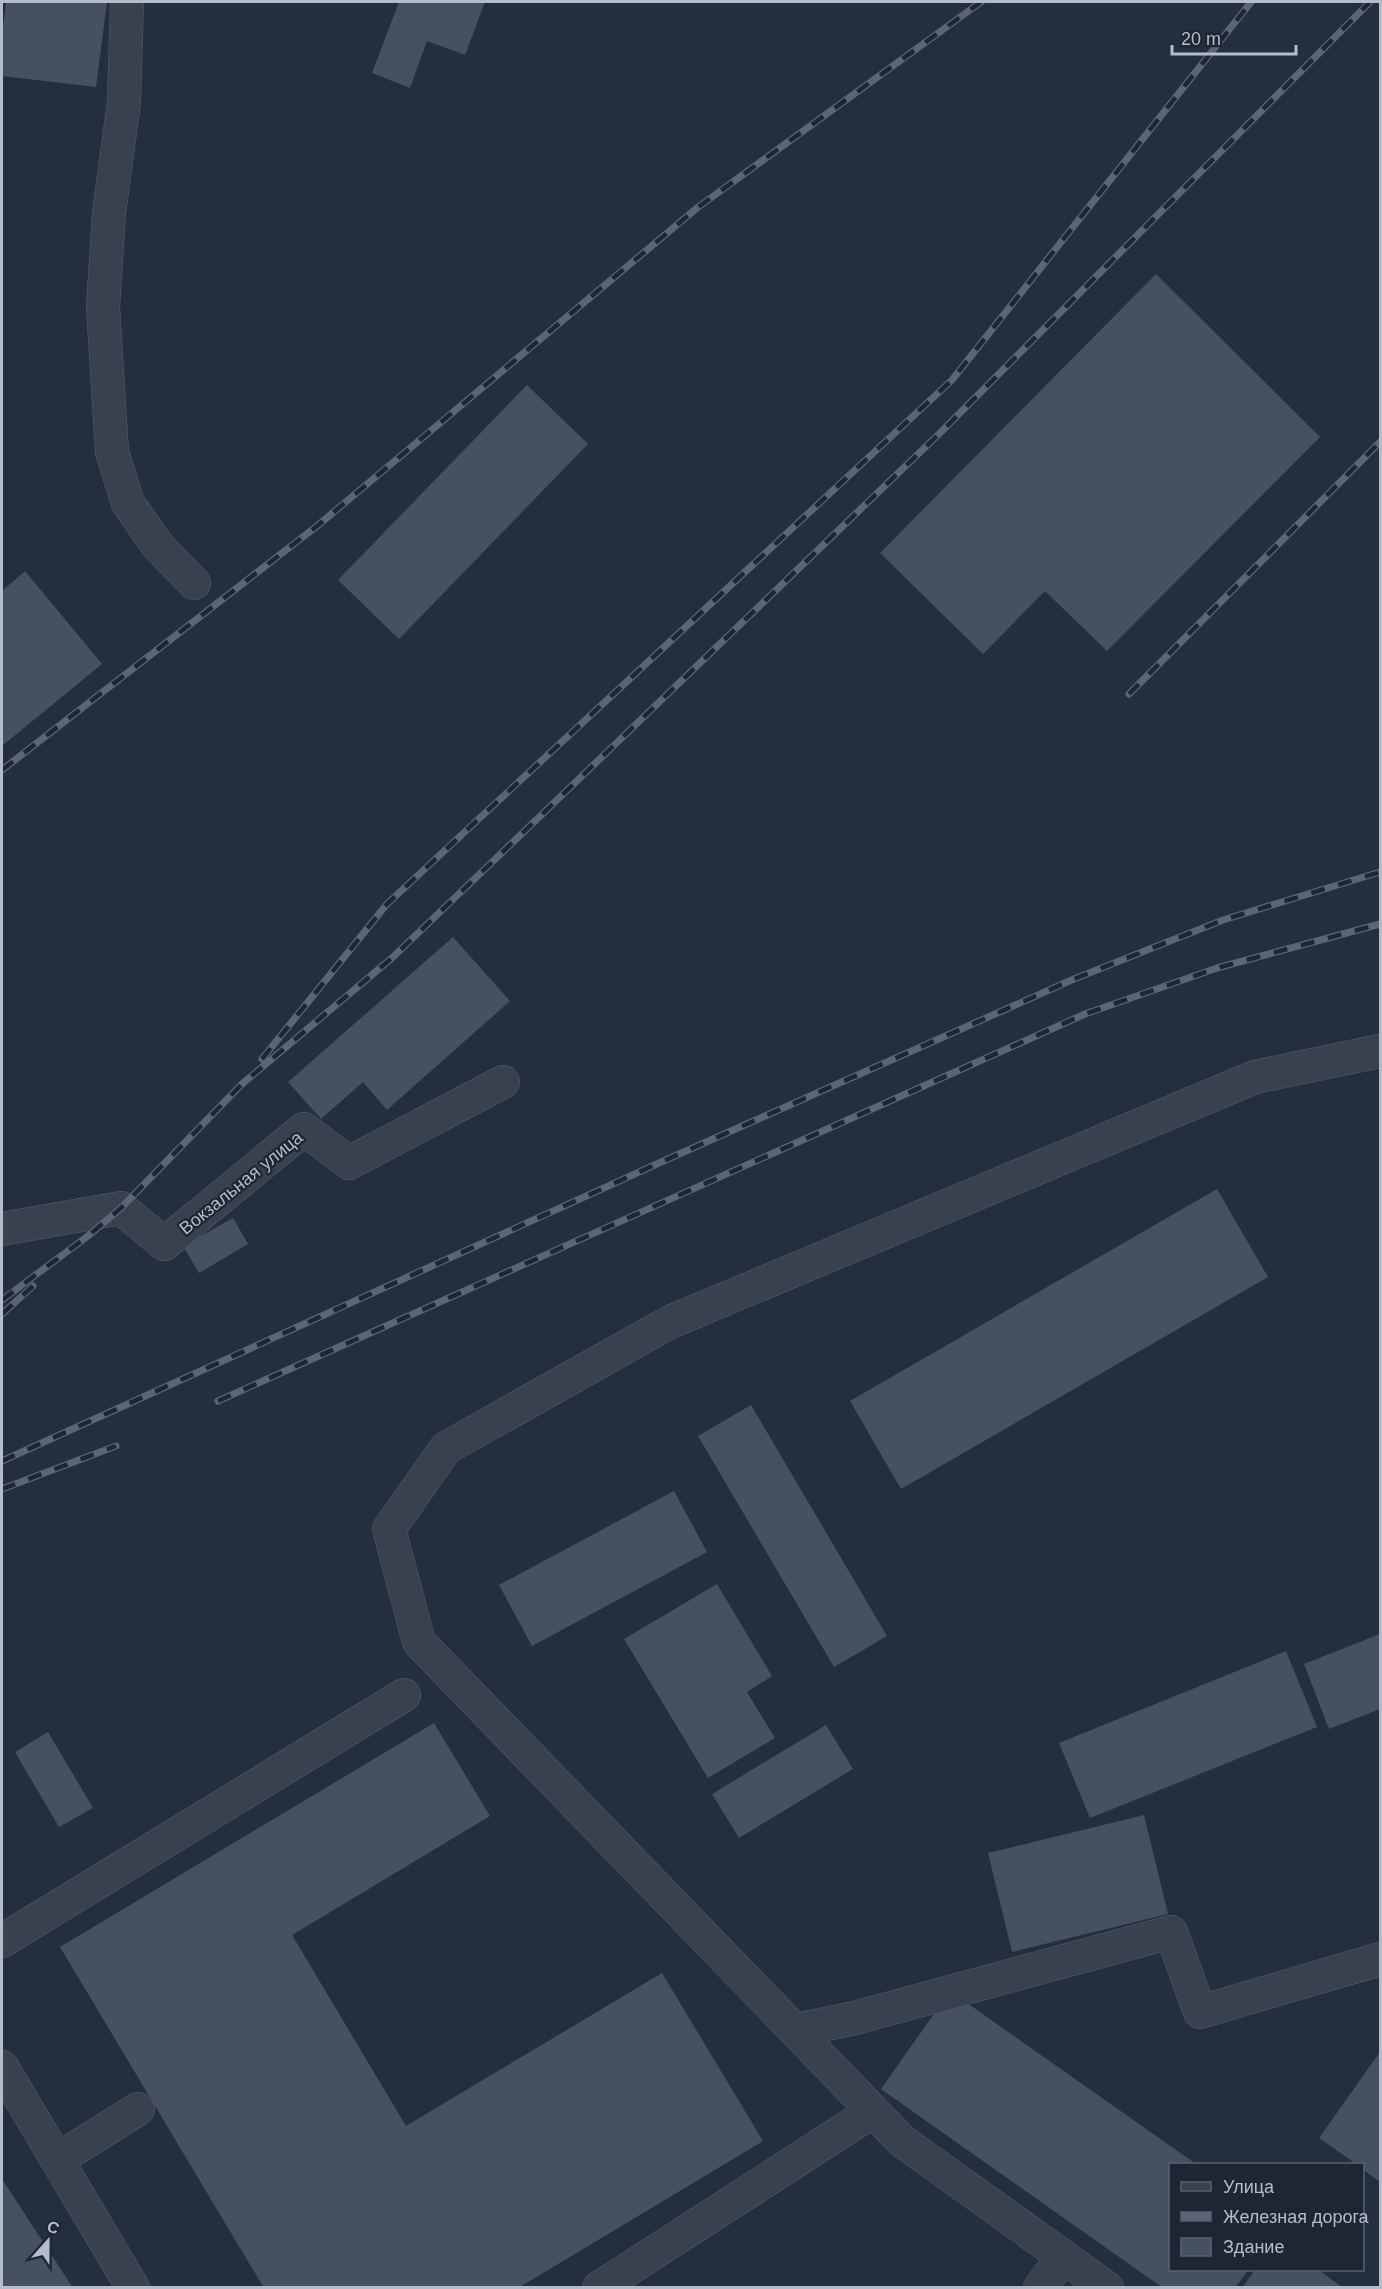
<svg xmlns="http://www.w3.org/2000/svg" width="1382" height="2289" font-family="Helvetica,sans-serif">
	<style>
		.building { fill: #455162 }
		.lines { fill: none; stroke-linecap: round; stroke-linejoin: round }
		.minor-casing { stroke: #565f6c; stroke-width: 34 }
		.minor { stroke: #38414e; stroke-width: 33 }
		.rail-casing { stroke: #5a6575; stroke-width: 7 }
		.rail { stroke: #1d2633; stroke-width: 4.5; stroke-dasharray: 14; stroke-linecap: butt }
		.labels { text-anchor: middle; stroke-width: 4.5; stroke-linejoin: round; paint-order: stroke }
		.street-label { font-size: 18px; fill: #b4bcc9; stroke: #1d2633 }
	</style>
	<rect width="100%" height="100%" fill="#242f3e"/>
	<!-- building -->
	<path class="building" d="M6 2H107L96 87 2 76V37Z
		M399 2H485L465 55 427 41 410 88 372 73Z
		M1156 274 1320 437 1107 651 1045 591 983 654 880 553Z
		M527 385 588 444 399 639 338 580Z
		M25 571 102 664 2 746V591Z
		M453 937 510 1001 387 1110 363 1082 321 1119 288 1082Z
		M1217 1189 1268 1277 901 1489 850 1401Z
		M233 1218 248 1244 199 1273 183 1246Z
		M751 1405 887 1636 834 1667 698 1436Z
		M674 1491 707 1552 532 1646 499 1585Z
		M717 1584 772 1676 747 1692 775 1738 708 1778 624 1639Z
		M1380 1634V1709L1329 1729 1304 1664Z
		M1286 1651 1317 1727 1090 1818 1059 1743Z
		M434 1723 490 1816 292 1935 406 2126 662 1973 763 2141 518 2288H264L60 1947Z
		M826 1725 853 1769 739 1838 712 1794Z
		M48 1732 93 1808 59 1827 15 1752Z
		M1144 1815 1168 1914 1012 1952 988 1853Z
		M950 1991 1196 2164H1170V2270H1248L1235 2288H1163L881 2089Z
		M1380 2052V2182L1362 2169V2164H1356L1319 2138Z
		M2 2179 73 2288H2Z
		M1255 2270H1319L1343 2288H1242Z"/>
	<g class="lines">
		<!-- minor casing -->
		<g class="minor-casing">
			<path id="minor" d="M127 2 124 102 109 213 103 307 112 452 128 503 158 546 194 583
				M2 1229 121 1208 164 1244 304 1129 349 1163 503 1082
				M2 1941 404 1695
				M796 2030 855 2018 1171 1932 1200 2012 1380 1959
				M2 2067 133 2288
				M57 2160 138 2109
				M599 2288 873 2111
				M1040 2288 1063 2256
				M1107 2288 902 2141 419 1642 389 1529 446 1448 670 1322 1255 1077 1380 1051"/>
		</g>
		<!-- minor -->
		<use href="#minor" class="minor"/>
		<!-- rail casing -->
		<g class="rail-casing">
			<path id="rail" d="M1129 694 1380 442
				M2 770 317 526 697 208 981 2
				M262 1059 387 904 952 380 1251 2
				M2 1300 88 1236 121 1208 242 1084 392 958 940 433 1370 2
				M2 1314 33 1286
				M218 1401 1085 1014 1217 968 1380 924
				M2 1461 659 1163 1074 979 1223 920 1380 872
				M2 1489 116 1446"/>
		</g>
		<!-- rail -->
		<use href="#rail" class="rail"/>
	</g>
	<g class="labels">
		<!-- street labels -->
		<g class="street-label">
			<text transform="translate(241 1183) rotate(-39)" y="6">Вокзальная улица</text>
		</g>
	</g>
	<!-- border -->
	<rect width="1382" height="2289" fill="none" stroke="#b4bcc9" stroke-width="6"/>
	<!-- legend -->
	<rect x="1169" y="2163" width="195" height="108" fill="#1d2633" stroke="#59626f" stroke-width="1.5"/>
	<rect x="1181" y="2182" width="30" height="9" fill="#38414e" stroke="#59626f" stroke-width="1.5"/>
	<text x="1223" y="2193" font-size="18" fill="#b4bcc9">Улица</text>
	<rect x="1181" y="2212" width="30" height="9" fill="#5a6575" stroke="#59626f" stroke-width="1.5"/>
	<text x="1223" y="2223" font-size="18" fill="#b4bcc9">Железная дорога</text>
	<rect x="1181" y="2238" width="30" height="18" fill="#455162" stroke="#59626f" stroke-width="1.5"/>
	<text x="1223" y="2253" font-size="18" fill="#b4bcc9">Здание</text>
	<!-- north arrow -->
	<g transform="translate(48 2241) rotate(21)" stroke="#1d2633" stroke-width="4.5" paint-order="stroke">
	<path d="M0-4.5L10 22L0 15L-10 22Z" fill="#b4bcc9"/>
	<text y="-9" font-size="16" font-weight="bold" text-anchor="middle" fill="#b4bcc9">С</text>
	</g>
	<!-- scale -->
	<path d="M1172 45v9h124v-9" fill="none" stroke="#b4bcc9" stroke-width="3"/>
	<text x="1181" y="45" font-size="18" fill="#b4bcc9" stroke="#1d2633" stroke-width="4.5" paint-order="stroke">20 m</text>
</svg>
